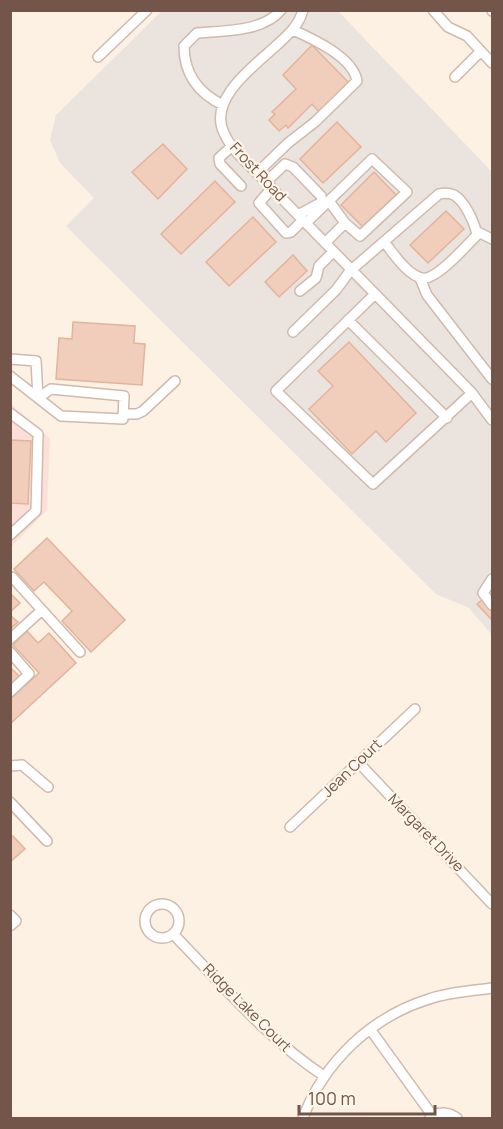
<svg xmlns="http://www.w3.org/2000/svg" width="503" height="1129" font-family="Manrope,sans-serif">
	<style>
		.commercial { fill: #fce0d7 }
		.industrial { fill: #ebe3de }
		.building { fill: #f1cdbb; stroke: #e3b39c; stroke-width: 1.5 }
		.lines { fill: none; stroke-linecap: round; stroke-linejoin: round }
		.minor-casing { stroke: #cfbaad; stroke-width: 12 }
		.minor { stroke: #fff; stroke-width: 9 }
		.labels { text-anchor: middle; stroke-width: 4.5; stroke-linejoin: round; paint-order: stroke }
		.street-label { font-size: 15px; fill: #735649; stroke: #fff5e9 }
	</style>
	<rect width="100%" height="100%" fill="#fcf1e3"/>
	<!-- commercial -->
	<path class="commercial" d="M11 404 50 439 47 510 11 547Z"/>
	<!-- industrial -->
	<path class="industrial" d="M162 11H338L492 172V635L469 608 436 594 66 226 94 198 60 163 50 140 56 115Z"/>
	<!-- building -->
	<path class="building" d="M312 45 349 83 319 112 312 104 288 128 286 125 279 131 269 120 275 114 272 112 296 89 283 75Z
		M337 122 361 147 323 183 300 159Z
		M163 144 187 169 158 199 132 172Z
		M374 172 398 197 365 229 341 205Z
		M215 181 235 202 181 254 161 234Z
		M446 211 464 229 428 263 410 245Z
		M253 217 276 242 229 286 206 262Z
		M293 255 307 271 279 297 265 282Z
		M73 322 135 326 134 343 145 344 142 385 56 379 59 338 72 339Z
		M349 342 416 413 386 442 376 431 352 454 309 409 333 386 318 371Z
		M10 440 31 441 28 504 10 503Z
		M47 538 125 620 91 652 62 621 72 611 44 582 34 591 14 569Z
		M10 593 20 603 10 612Z
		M482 600 492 611V620L477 604Z
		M10 615 18 622 10 629Z
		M27 631 38 643 49 633 76 663 10 724V699L39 673 13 645Z
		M10 667 20 677 10 686Z
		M10 836H13L25 849 10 862Z"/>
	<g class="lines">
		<!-- minor casing -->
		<g class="minor-casing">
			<path id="minor" d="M303 10C299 25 289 34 278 44 257 64 207 98 224 133 230 147 242 158 253 169L472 393 492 420
				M433 10 448 27 467 36 492 63
				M492 10V11
				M98 57 147 10
				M455 77 481 51
				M223 105C198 93 184 74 184 46L197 33C223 31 263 32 281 10
				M232 146 219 158 220 164 241 186
				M257 173 288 143 315 122 357 81C353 57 313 39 293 30
				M266 182 285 164 293 167 321 196 322 202 298 215
				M272 188 259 203 286 233 291 232 303 220
				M329 201 345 223
				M306 223 372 159 407 192 360 236 345 223 325 243
				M476 231 492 239
				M420 278 427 295 492 379
				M300 291 316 278 319 266 333 252
				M374 295 276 391 373 484 472 393
				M348 320 447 418
				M293 332 336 290 350 271 439 194C444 193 449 193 454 195 465 201 475 224 477 235 467 245 436 281 422 278 407 275 394 254 385 243
				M10 359 36 361 38 398
				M10 376 61 416 123 419 124 396 51 389 38 398
				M10 413 38 434 36 511 10 535
				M123 414H137L143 411 175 381
				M12 577 80 652
				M492 579 483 593 492 605
				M10 639 42 610
				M10 652 29 674 10 692
				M358 762 492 904
				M10 766 22 765 48 787
				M10 802 47 841
				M290 827 415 709
				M145 921a17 17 0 1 1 34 0a17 17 0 1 1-34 0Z
				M10 915 16 921 10 926
				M174 935C222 984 266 1038 324 1076
				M370 1029 432 1115
				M303 1118C324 1062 371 1017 429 999 449 992 471 991 492 988
				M430 1118 432 1115C442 1112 449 1112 457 1118"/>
		</g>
		<!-- minor -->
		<use href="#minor" class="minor"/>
	</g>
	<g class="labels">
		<!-- street labels -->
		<g class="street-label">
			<text transform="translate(258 172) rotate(47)" y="5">Frost Road</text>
			<text transform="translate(352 768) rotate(-44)" y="5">Jean Court</text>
			<text transform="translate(426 833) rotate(46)" y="5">Margaret Drive</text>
			<text transform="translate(247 1008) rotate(45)" y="5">Ridge Lake Court</text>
		</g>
	</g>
	<!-- border -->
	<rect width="503" height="1129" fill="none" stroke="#735649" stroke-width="24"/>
	<!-- scale -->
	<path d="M299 1105v9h136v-9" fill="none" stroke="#735649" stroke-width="3"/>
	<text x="308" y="1105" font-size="18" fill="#735649" stroke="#fff5e9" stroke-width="4.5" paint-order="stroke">100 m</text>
</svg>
